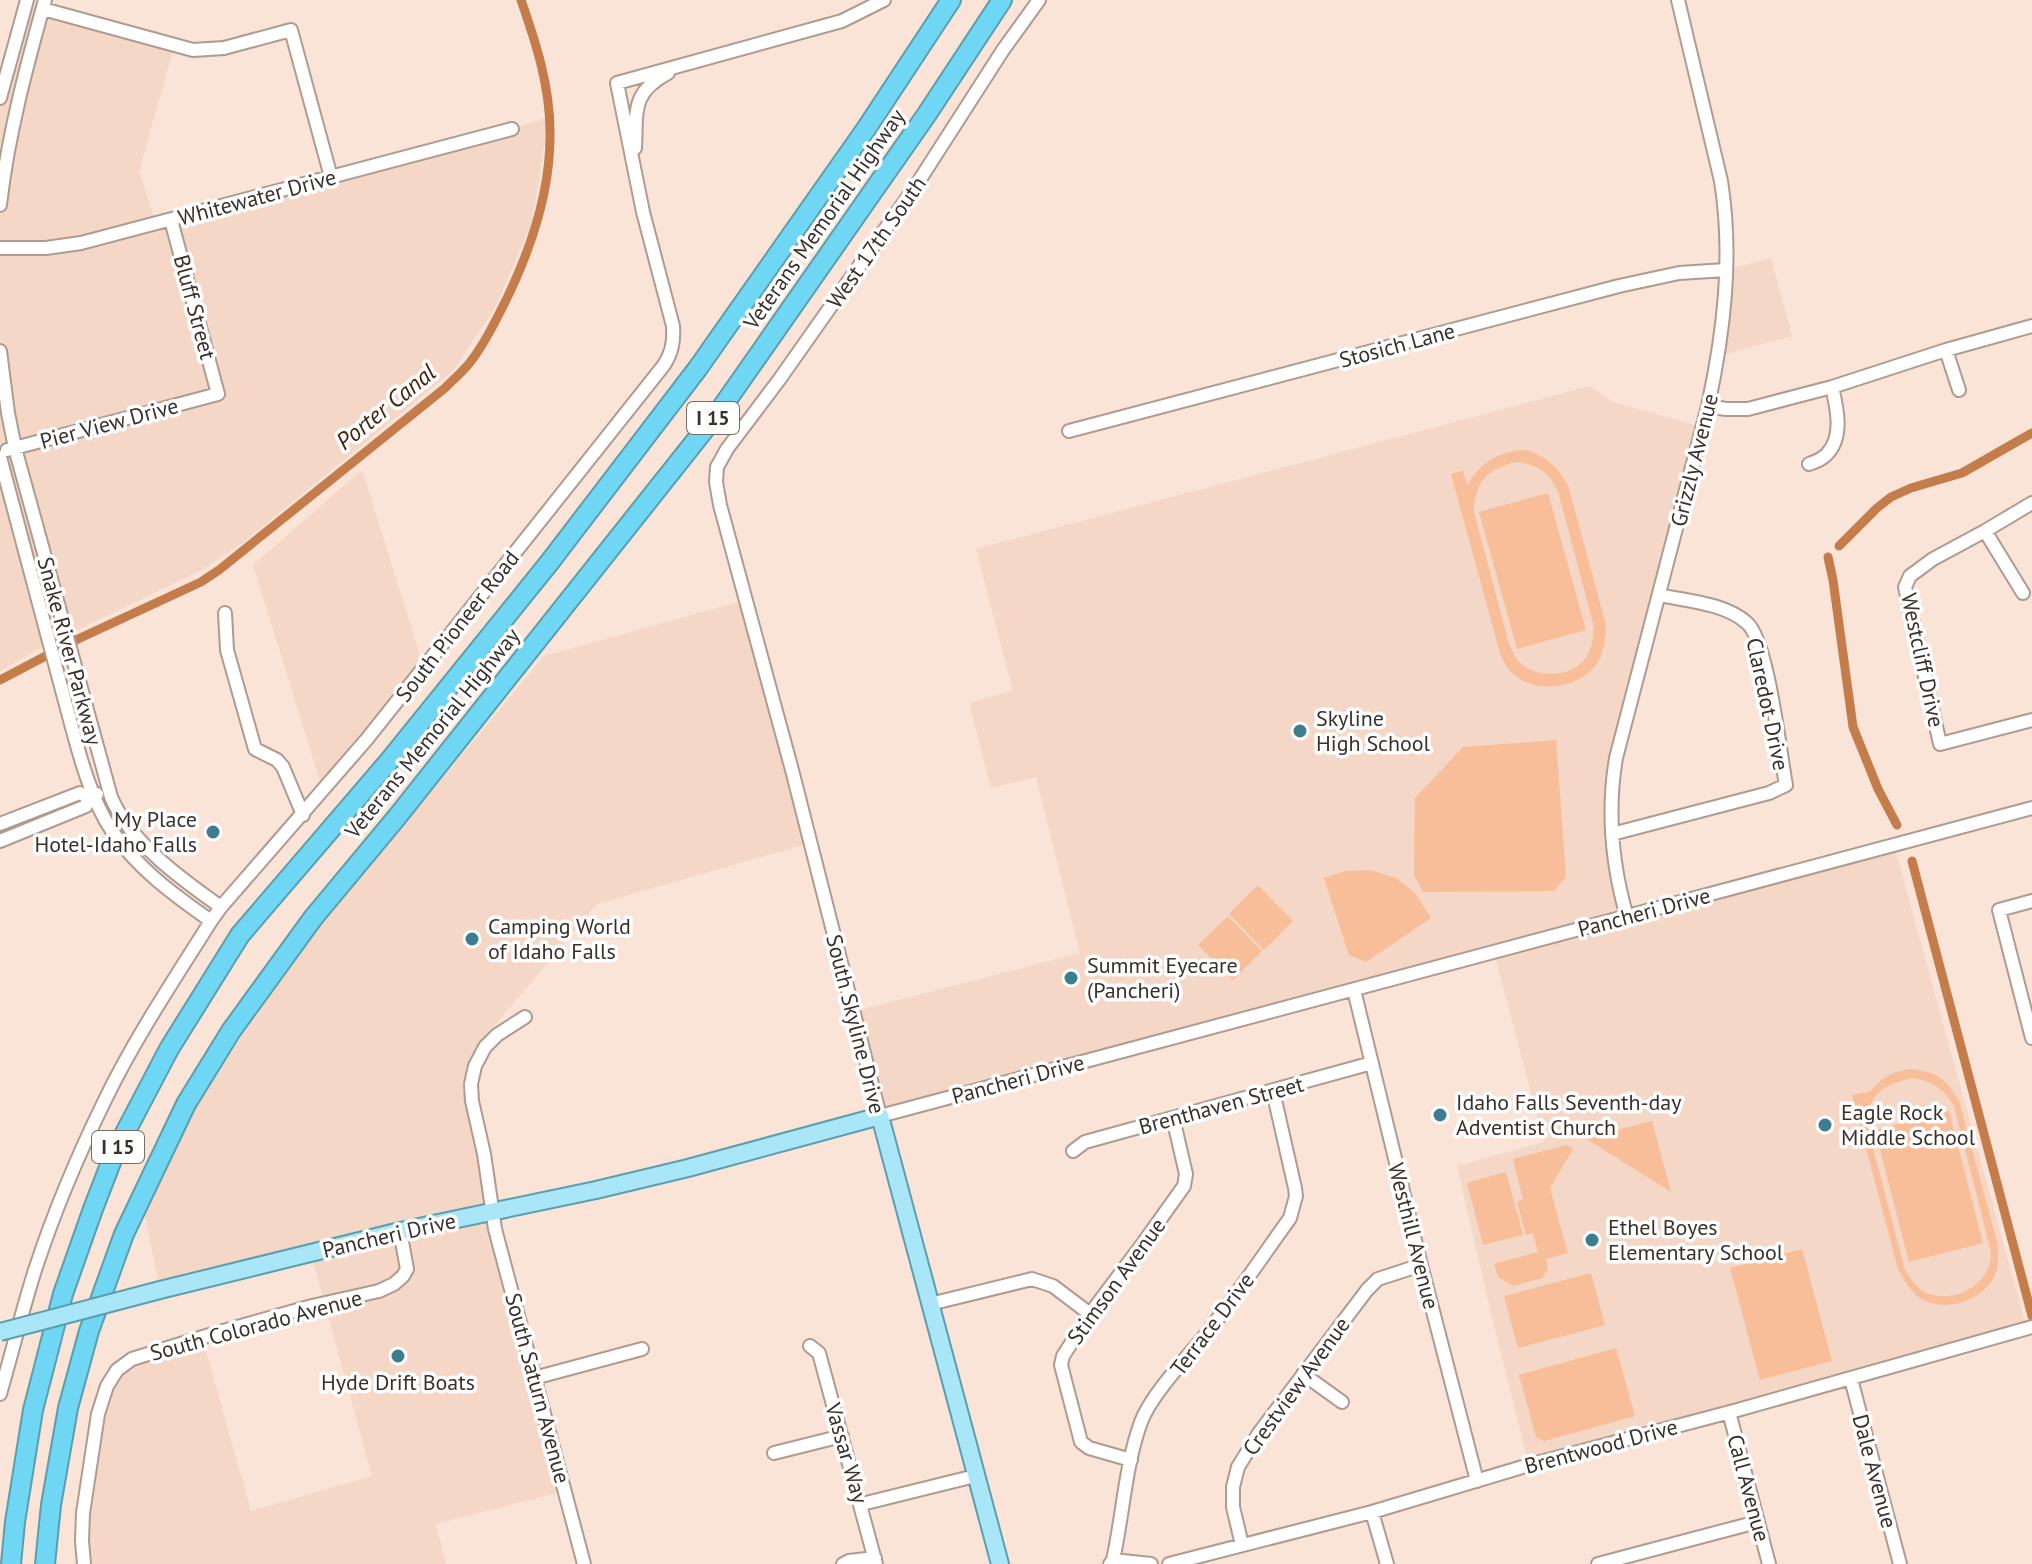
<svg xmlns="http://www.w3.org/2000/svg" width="2032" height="1564" font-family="'PT Sans',sans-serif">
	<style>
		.built { fill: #f4d7c6 }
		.park { fill: #f8be99; fill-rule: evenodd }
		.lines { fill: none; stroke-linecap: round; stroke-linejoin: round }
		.canal { stroke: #c57c4b; stroke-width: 9 }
		.minor-casing { stroke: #af9b8f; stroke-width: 16 }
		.major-casing { stroke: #5c9dae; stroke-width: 20 }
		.highway-casing { stroke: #5c9dae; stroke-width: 22 }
		.minor { stroke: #fff; stroke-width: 12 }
		.major { stroke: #a9e7f8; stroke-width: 16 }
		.highway { stroke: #6fd7f4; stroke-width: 18 }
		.major-bridge-casing { stroke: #5c9dae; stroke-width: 20; stroke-linecap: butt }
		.major-bridge { stroke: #a9e7f8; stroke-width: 16 }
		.poi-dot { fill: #3c7d90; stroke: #fff; stroke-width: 3 }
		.labels { text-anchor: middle; stroke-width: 7; stroke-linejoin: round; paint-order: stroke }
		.shield { fill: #fff; stroke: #746e6b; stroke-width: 2 }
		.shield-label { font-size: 20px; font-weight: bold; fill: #38302b }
		.street-label { font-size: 22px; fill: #38302b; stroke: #fff }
		.poi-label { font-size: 22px; fill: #38302b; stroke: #fff; text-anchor: start }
		.water-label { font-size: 24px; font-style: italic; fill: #42230e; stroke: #fff }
	</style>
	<rect width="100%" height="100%" fill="#f9e4d7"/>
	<!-- built -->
	<path class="built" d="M25 7 43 9 174 46 139 172 157 224 512 129 546 118 545 141 532 222 496 306 454 370 246 540 204 569 42 647 0 671V103Z
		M1771 258 1792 336 1718 356 1726 270Z
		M1590 386 1613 402 1703 427 1612 780 1627 916 1894 845 2027 1329 1529 1465 1491 1313 1457 1166 1544 1142 1494 953 880 1116 852 1012 1080 953 1036 777 991 788 969 703 1013 691 976 549Z
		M362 470 422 662 321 784 253 565Z
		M742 601 806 844 597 904 474 1050 462 1084 492 1212 565 1491 436 1524 446 1564H84L82 1541 98 1414 117 1370 202 1337 251 1511 372 1476 311 1253 160 1290 144 1211 203 1093 306 943 544 656Z"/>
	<!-- park -->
	<path class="park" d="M1527 450C1549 459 1556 465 1568 485L1606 625C1605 636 1605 646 1601 656 1586 690 1532 697 1509 670 1505 665 1502 658 1500 653L1451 474 1463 471 1467 485C1484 460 1497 452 1527 450ZM1517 462C1539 465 1547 471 1558 491L1594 627C1593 635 1593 644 1589 652 1577 678 1537 681 1518 661 1514 656 1512 649 1509 644L1474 512C1475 481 1487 469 1517 462Z
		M1548 493 1586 630 1517 649 1479 512Z
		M1556 740 1566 877 1554 891 1423 892 1414 875 1415 798 1463 747Z
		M1370 870 1396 878 1415 893 1431 918 1366 962 1349 955 1324 878 1345 871Z
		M1258 885 1293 921 1264 950 1229 914Z
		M1228 916 1262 951 1233 980 1198 945Z
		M1911 1069C1938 1073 1945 1077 1959 1101L1998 1245C1998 1255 1999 1267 1994 1277 1982 1301 1945 1313 1921 1299 1910 1291 1904 1280 1898 1269L1852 1095 1869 1092 1880 1081 1893 1073ZM1913 1078C1933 1082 1943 1088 1954 1106L1989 1244C1990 1248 1991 1252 1991 1257 1988 1286 1953 1304 1927 1293 1917 1289 1911 1279 1905 1270L1868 1129C1869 1123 1868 1114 1869 1108 1876 1088 1895 1082 1913 1078Z
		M1949 1111 1983 1243 1909 1262 1875 1130Z
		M1652 1121 1671 1192 1585 1138Z
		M1567 1145 1573 1149 1550 1188 1568 1253 1546 1259 1548 1269 1542 1278 1513 1286 1498 1277 1494 1264 1538 1252 1533 1233 1526 1235 1517 1202 1523 1199 1513 1159Z
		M1506 1172 1523 1235 1483 1245 1467 1183Z
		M1802 1249 1832 1361 1760 1380 1730 1268Z
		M1591 1273 1605 1325 1518 1348 1504 1296Z
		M1616 1348 1635 1416 1544 1441 1536 1437 1519 1375Z"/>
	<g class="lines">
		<!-- canal -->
		<path class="canal" d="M1839 546 1877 508 1891 497 1911 488 1962 473 2032 433
			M1828 557 1833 580 1853 727 1878 789 1897 825
			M0 680 78 639 201 582 219 570 445 388C452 381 460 374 467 366 480 351 490 332 499 314 528 258 551 195 550 132 550 86 536 43 521 0
			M1912 861 2032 1316"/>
		<!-- minor casing -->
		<g class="minor-casing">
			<path id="minor" d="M1039 0 1003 50 917 184 779 380 727 449 717 467 716 482 720 505 792 770 880 1116 2032 808
				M43 9 193 50 224 48 291 30 331 177
				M0 98 27 0
				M635 148C637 110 631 93 668 73
				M0 205C8 135 26 68 45 0
				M0 248H46L81 243 512 129
				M1946 350 1959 390
				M0 351 8 413 15 448 111 797C130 842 181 879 221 907
				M1708 406 1726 409H1748L1832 387 1946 350 2032 326
				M1069 431 1619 286 1679 273 1726 270
				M7 450 218 394 171 220
				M0 457C21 536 42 615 63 694 75 737 87 794 112 831 138 869 174 895 211 921
				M1809 464C1815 462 1822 459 1826 455 1844 438 1837 408 1832 387
				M2032 503 1985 531 1933 559 1910 576 1905 587 1940 744 2032 720
				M1985 531 2023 593
				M225 613 227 650 255 749 277 760 283 767 303 815
				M0 824 80 793 88 797 97 794
				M1612 834 1769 793 1786 785C1780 754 1768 641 1747 623 1725 603 1687 601 1659 595
				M0 841 86 806 88 797
				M2032 901 1999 910 2032 1038
				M1627 917C1612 865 1607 811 1616 758L1708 406C1724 332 1733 256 1721 181L1678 0
				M1354 990 1421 1265 1477 1481
				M525 1017 497 1035 485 1047 475 1066 471 1084 472 1101 484 1154 495 1229 584 1564
				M1073 1151 1085 1142 1372 1063
				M930 1304 1032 1279 1053 1286 1090 1314
				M810 1346 819 1353 876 1564
				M1303 1374 1342 1402
				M534 1378 642 1349
				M1851 1379 1900 1564
				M0 1394C12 1353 22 1311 35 1270 54 1212 78 1155 105 1100 135 1038 174 980 211 921L221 907 367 739 664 365C672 352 674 342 673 326L643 212 617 83 842 21 884 0
				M1729 1412 1769 1564
				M774 1453 842 1436
				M1131 1460 1089 1448 1081 1442 1061 1365 1063 1356 1090 1314 1144 1242 1184 1186 1186 1174 1173 1118
				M862 1504 975 1476
				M1372 1512 1387 1564
				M1242 1545 1233 1507V1487L1238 1467 1259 1433 1367 1290 1378 1279 1421 1265
				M1113 1560C1123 1515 1125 1466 1141 1422 1151 1395 1188 1356 1207 1333 1236 1296 1262 1257 1290 1218L1296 1196 1295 1188 1273 1091
				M84 1564 82 1541 83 1513 98 1414 107 1386 117 1370 132 1359 216 1333 312 1306 379 1291 394 1284 403 1276 407 1269 400 1231
				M843 1564 849 1561 875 1558
				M1110 1564 1113 1560 1151 1564
				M1169 1564 1372 1512 1529 1465 1734 1411 2032 1327
				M1598 1564 1757 1522"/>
		</g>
		<!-- major casing -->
		<g class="major-casing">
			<path id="major" d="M160 1290 400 1231 596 1190 688 1168 880 1116 1000 1564"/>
		</g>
		<!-- highway casing -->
		<g class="highway-casing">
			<path id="highway" d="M11 1564 15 1522 33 1410 63 1294 93 1209 115 1152 169 1049 240 935 390 760 549 563 698 368 866 129 951 0
				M45 1564 51 1505 68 1408 89 1331 124 1234 186 1104 231 1031 313 918 397 817 720 410 927 114 1002 0"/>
		</g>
		<!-- minor -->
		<use href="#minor" class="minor"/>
		<!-- major -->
		<use href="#major" class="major"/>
		<!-- highway -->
		<use href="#highway" class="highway"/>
		<!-- major-bridge casing -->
		<g class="major-bridge-casing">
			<path id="major-bridge" d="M0 1332 160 1290"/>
		</g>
		<!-- major-bridge -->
		<use href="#major-bridge" class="major-bridge"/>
	</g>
	<!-- markers -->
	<g class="poi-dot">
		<circle cx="1300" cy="731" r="8"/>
		<circle cx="213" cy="832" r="8"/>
		<circle cx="472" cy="939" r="8"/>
		<circle cx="1071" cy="978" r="8"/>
		<circle cx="1440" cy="1115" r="8"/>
		<circle cx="1825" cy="1125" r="8"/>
		<circle cx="1592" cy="1240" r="8"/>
		<circle cx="398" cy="1356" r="8"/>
	</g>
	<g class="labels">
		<!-- shield labels -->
		<g class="shield">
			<rect x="687" y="402" width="52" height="32" rx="6"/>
			<rect x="92" y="1131" width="52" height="32" rx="6"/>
		</g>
		<g class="shield-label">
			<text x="713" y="425">I 15</text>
			<text x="118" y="1154">I 15</text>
		</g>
		<!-- street labels -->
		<g class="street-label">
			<text transform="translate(257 197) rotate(-15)" y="8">Whitewater Drive</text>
			<text transform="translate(824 219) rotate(-55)" y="8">Veterans Memorial Highway</text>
			<text transform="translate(876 242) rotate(-55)" y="8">West 17th South</text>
			<text transform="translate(195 307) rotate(75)" y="8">Bluff Street</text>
			<text transform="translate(1397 345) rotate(-15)" y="8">Stosich Lane</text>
			<text transform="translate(109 423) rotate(-15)" y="8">Pier View Drive</text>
			<text transform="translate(1694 460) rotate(-76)" y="8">Grizzly Avenue</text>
			<text transform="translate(457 626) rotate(-52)" y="8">South Pioneer Road</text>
			<text transform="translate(70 651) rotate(75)" y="8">Snake River Parkway</text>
			<text transform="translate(1923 660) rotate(78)" y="8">Westcliff Drive</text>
			<text transform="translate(1768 704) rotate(78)" y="8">Claredot Drive</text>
			<text transform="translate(432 733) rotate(-51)" y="8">Veterans Memorial Highway</text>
			<text transform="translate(1644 912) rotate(-15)" y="8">Pancheri Drive</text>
			<text transform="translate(856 1024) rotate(76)" y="8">South Skyline Drive</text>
			<text transform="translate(1018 1079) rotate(-15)" y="8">Pancheri Drive</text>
			<text transform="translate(1221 1105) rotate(-15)" y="8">Brenthaven Street</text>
			<text transform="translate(389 1235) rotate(-13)" y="8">Pancheri Drive</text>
			<text transform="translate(1414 1236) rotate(76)" y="8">Westhill Avenue</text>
			<text transform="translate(1116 1281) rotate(-54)" y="8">Stimson Avenue</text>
			<text transform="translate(1212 1324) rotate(-53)" y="8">Terrace Drive</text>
			<text transform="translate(256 1325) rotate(-15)" y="8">South Colorado Avenue</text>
			<text transform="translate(1296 1386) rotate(-54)" y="8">Crestview Avenue</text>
			<text transform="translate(538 1388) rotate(75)" y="8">South Saturn Avenue</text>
			<text transform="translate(1601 1446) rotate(-15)" y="8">Brentwood Drive</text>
			<text transform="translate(847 1453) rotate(74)" y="8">Vassar Way</text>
			<text transform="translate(1875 1471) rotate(75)" y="8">Dale Avenue</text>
			<text transform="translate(1749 1488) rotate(75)" y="8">Call Avenue</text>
		</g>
		<!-- poi labels -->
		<g class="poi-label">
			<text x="1316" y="726">Skyline<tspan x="1316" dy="25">High School</tspan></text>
			<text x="197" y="827" text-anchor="end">My Place<tspan x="197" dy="25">Hotel-Idaho Falls</tspan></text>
			<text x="488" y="934">Camping World<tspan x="488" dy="25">of Idaho Falls</tspan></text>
			<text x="1087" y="973">Summit Eyecare<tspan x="1087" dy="25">(Pancheri)</tspan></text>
			<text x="1456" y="1110">Idaho Falls Seventh-day<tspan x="1456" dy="25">Adventist Church</tspan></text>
			<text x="1841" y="1120">Eagle Rock<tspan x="1841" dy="25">Middle School</tspan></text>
			<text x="1608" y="1235">Ethel Boyes<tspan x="1608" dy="25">Elementary School</tspan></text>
			<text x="398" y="1390" text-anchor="middle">Hyde Drift Boats</text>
		</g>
		<!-- water labels -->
		<g class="water-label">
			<text transform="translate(386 407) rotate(-39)" y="8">Porter Canal</text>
		</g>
	</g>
</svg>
